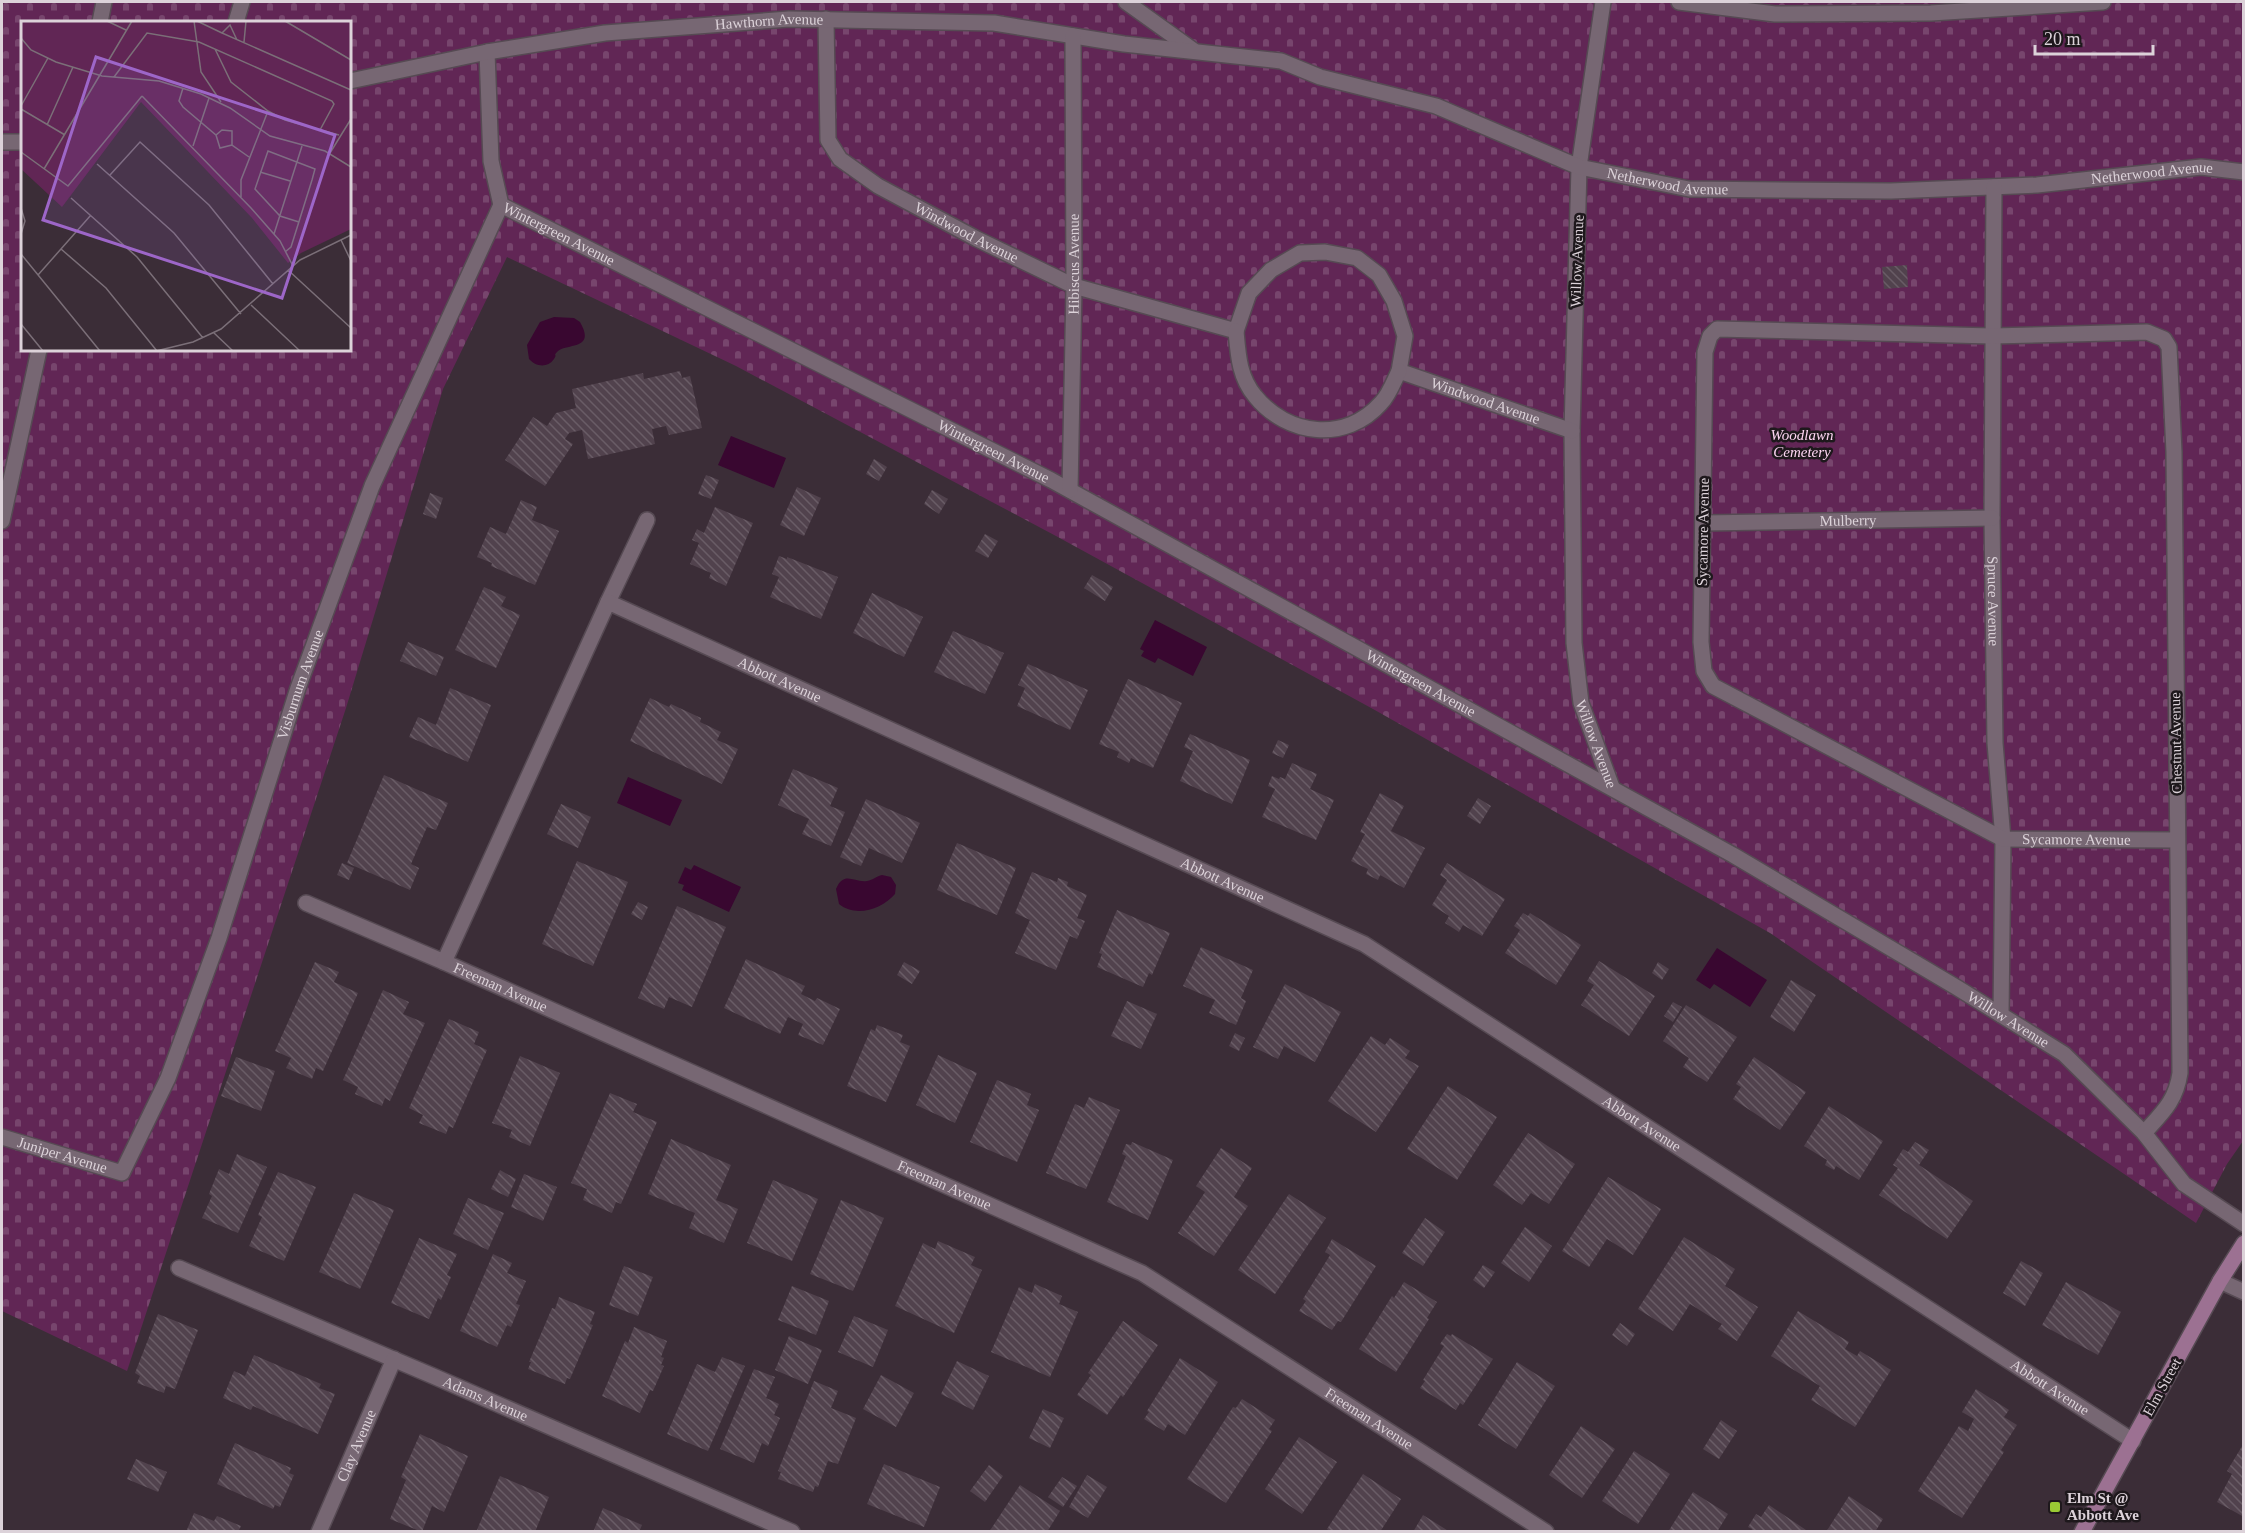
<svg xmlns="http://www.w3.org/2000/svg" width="2245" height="1533" font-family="Georgia,serif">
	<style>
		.cemetery { fill: url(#cemetery-stones); fill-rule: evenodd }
		.water { fill: #390730 }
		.building { fill: url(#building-back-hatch) }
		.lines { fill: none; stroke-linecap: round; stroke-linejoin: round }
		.lane-casing { stroke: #564a53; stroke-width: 18 }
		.street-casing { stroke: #564a53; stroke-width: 18 }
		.secondary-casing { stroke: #564a53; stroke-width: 18 }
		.lane { stroke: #776773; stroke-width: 15 }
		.street { stroke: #776773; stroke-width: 15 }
		.secondary { stroke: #9c7192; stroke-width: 15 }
		.poi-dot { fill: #9acb34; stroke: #1e181c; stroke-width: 2 }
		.labels { text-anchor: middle; stroke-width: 5; stroke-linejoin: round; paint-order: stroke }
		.street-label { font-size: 15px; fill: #dcd2d9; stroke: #1e181c }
		.park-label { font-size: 15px; font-style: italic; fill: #fdd5f2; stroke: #1e181c }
		.poi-label { font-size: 15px; font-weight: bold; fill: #dcd2d9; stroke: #1e181c; text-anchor: start }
		.inset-road { fill: none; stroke: #7b6f78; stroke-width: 1.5 }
		.view { fill: #9d66c8; fill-opacity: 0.15; stroke: #9d66c8; stroke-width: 3 }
		.inset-edge { fill: none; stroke: #dcd2d9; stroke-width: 3 }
	</style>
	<defs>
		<pattern id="cemetery-stones" width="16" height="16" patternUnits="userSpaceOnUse" patternTransform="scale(1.5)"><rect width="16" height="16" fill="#612655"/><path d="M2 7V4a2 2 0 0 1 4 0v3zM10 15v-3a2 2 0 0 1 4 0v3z" fill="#77456d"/></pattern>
		<pattern id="building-back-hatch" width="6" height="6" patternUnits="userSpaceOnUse" patternTransform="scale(1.5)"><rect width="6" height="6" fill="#51424d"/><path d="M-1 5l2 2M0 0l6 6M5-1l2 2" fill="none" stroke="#695c66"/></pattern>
	</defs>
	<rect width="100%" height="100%" fill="#3b2d37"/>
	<!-- cemetery -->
	<path class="cemetery" d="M2 2H2243V1141L2227 1164 2196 1223 1770 933 1373 709 1056 536 736 366 507 257 443 389 346 708 127 1371 2 1311ZM22 22H350V350H22Z"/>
	<!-- water -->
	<path class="water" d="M554 317 574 318 580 322C596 350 568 343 558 351 552 357 558 353 554 359 547 369 535 366 529 359L527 345 540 322Z
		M731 436 786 458 774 488 718 465Z
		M1155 620 1207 647 1193 676 1158 658 1155 663 1141 656 1144 651 1140 649Z
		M628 777 682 800 670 826 617 803Z
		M694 865 741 887 729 912 682 890 684 885 678 883 685 867 691 870Z
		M882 875 891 877 896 885 895 894C882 909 856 918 839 904L836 889C844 870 854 883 867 881 873 880 877 876 882 875Z
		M1717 948 1767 980 1750 1007 1714 984 1710 989 1696 980Z"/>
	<!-- building -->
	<path class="building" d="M1907 265 1908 287 1884 289 1882 267Z
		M680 371 682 378 690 376 702 428 669 435 666 426 652 429 655 444 588 459 582 430 569 433 565 439 573 444 545 486 505 460 533 417 547 426 556 413 576 408 572 389 643 373 644 379Z
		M874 459 887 467 879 481 866 474Z
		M706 475 719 480 711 499 698 494Z
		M797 487 821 498 804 536 780 525Z
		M932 490 948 499 939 514 924 504Z
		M430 493 443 498 436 519 423 514Z
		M521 500 537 507 532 520 559 531 535 585 491 566 492 563 477 557 490 527 506 534Z
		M715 507 753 523 726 586 709 578 711 573 690 564 699 543 692 540 697 529 704 533Z
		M985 534 998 541 988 558 975 551Z
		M779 556 787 559V557L838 577 821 619 770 597 779 577 772 574Z
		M1092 575 1113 587 1105 601 1084 588Z
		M484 587 506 597 501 606 520 615 496 668 455 650Z
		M872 593 923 617 904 657 853 633Z
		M953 631 1004 653 985 694 934 672Z
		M408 642 444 657 436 676 400 661Z
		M1028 664 1088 690 1070 730 1017 706 1025 688 1018 685Z
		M1128 679 1182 703 1153 768 1131 758 1129 763 1117 757 1119 752 1099 744Z
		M450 688 491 705 468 762 409 737 418 717 436 725Z
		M650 698 669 707 671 704 701 718 700 722 721 732 717 740 738 749 722 784 630 741Z
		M1190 734 1250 760 1232 804 1180 781 1193 751 1184 747Z
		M1278 740 1289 745 1283 758 1272 753Z
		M1292 763 1317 774 1310 789 1334 800 1316 840 1262 817 1275 789 1268 786 1272 776 1279 779 1280 777 1285 779Z
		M793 769 838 788 830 806 845 812 831 846 802 834 809 819 778 805Z
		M384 775 448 803 436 830 427 827 411 864 419 868 410 890 347 863Z
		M1380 793 1404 806 1391 831 1425 848 1404 888 1380 875 1378 880 1366 874 1368 869 1351 861 1365 834 1360 832Z
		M1478 798 1491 806 1480 824 1467 816Z
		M866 799 920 823 902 863 869 848 861 866 840 857Z
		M561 804 591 817 578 848 547 834Z
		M957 843 1016 868 997 915 937 890Z
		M577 861 628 882 593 966 542 944Z
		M342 863 354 868 349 880 337 875Z
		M1447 863 1505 899 1482 936 1463 925 1459 932 1445 923 1449 916 1432 905 1447 880 1440 875Z
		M1032 872 1057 882 1058 878 1068 882 1067 886 1087 895 1077 918 1085 921 1077 939 1070 936 1056 970 1015 953 1030 920 1015 913Z
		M638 902 648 907 642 920 631 914Z
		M677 906 726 927 692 1007 669 997 664 1009 638 998Z
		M1117 910 1170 933 1152 975 1149 973 1143 987 1097 967 1102 954 1099 953Z
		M1523 913 1528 916 1530 913 1581 945 1556 985 1505 953 1520 930 1514 926Z
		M1201 947 1253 970 1241 998 1246 1001 1236 1025 1209 1013 1215 1000 1183 986Z
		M746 959 805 986 801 994 815 1001 817 998 840 1009 823 1045 798 1035 803 1024 788 1017 780 1034 724 1008Z
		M1599 961 1655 996 1629 1036 1581 1005 1594 985 1587 981Z
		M315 962 339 972 334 982 358 993 323 1071 316 1068 312 1079 286 1068 291 1058 275 1051Z
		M904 962 920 971 912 984 897 975Z
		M1658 962 1669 969 1662 980 1652 973Z
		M1791 980 1816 995 1794 1032 1770 1017Z
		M1285 984 1341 1012 1315 1062 1284 1046 1278 1059 1253 1047Z
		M383 990 409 1002 403 1014 425 1023 390 1101 385 1098 382 1106 355 1094 358 1087 343 1080Z
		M1127 1001 1157 1014 1141 1049 1111 1036Z
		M1673 1002 1682 1007 1673 1022 1664 1016Z
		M1686 1005 1737 1037 1707 1082 1683 1067 1689 1058 1663 1041Z
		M449 1019 479 1032 474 1044 487 1050 453 1128 449 1126 446 1134 419 1123 423 1115 409 1108Z
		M877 1025 903 1035 900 1042 910 1046 886 1102 847 1086 871 1029 875 1031Z
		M1235 1033 1245 1038 1239 1051 1229 1046Z
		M1371 1036 1385 1045 1390 1038 1410 1051 1405 1058 1419 1066 1376 1132 1328 1101Z
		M938 1055 977 1073 955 1123 916 1105Z
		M520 1056 560 1073 530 1146 509 1137 512 1130 492 1123Z
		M236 1057 275 1071 261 1111 221 1096Z
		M1754 1057 1806 1092 1780 1130 1733 1099 1741 1087 1736 1084Z
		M997 1080 1031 1094 1027 1105 1039 1110 1017 1162 970 1142Z
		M1448 1086 1497 1117 1457 1180 1407 1149Z
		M610 1093 637 1104 633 1112 657 1122 621 1204 616 1202 612 1213 583 1200 587 1189 571 1183Z
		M1089 1097 1120 1110 1086 1189 1046 1173 1075 1104 1084 1108Z
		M1829 1106 1883 1141 1859 1180 1836 1166 1834 1170 1825 1165 1827 1160 1804 1146Z
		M1528 1133 1575 1164 1549 1204 1531 1193 1522 1205 1493 1185Z
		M671 1139 731 1165 716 1200 738 1209 724 1243 689 1228 695 1213 648 1194Z
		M1132 1142 1173 1160 1148 1220 1107 1202 1126 1156 1122 1154 1126 1144 1131 1145Z
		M1915 1142 1929 1150 1919 1165 1973 1201 1947 1239 1879 1195 1898 1168 1893 1165 1903 1149 1908 1152Z
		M1221 1148 1252 1168 1234 1197 1248 1206 1214 1256 1178 1233 1205 1192 1196 1186Z
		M237 1154 267 1167 238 1233 202 1218 212 1196 209 1194 219 1169 229 1174Z
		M500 1170 516 1179 508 1197 491 1189Z
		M278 1172 316 1187 284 1261 249 1246 262 1217 258 1215Z
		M524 1174 557 1187 543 1221 511 1207Z
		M1608 1177 1661 1209 1633 1255 1607 1239 1589 1267 1562 1251Z
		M773 1180 818 1199 792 1261 747 1243Z
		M354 1193 394 1210 360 1289 319 1272Z
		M1289 1194 1326 1218 1275 1294 1238 1270Z
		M468 1198 504 1213 488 1250 453 1234Z
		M841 1200 884 1218 853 1291 810 1274Z
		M1425 1218 1445 1232 1423 1266 1402 1253Z
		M1525 1227 1552 1246 1529 1282 1501 1263Z
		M1684 1237 1735 1269 1725 1286 1758 1307 1737 1341 1718 1329 1722 1324 1690 1304 1673 1331 1638 1309Z
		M419 1238 457 1254 447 1275 451 1277 441 1300 438 1298 429 1319 391 1303Z
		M1332 1239 1376 1266 1341 1322 1338 1321 1332 1330 1299 1311 1306 1301 1303 1299 1330 1255 1325 1252Z
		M938 1241 975 1257 971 1265 982 1270 954 1333 895 1306 923 1243 935 1249Z
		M493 1254 512 1263 507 1273 526 1281 516 1304 520 1305 511 1327 507 1325 497 1347 460 1331Z
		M2021 1261 2043 1273 2025 1306 2003 1293Z
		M1483 1265 1495 1272 1484 1288 1473 1280Z
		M624 1266 653 1277 638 1316 609 1305Z
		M1404 1282 1437 1302 1427 1318 1429 1319 1396 1372 1359 1349 1392 1296 1394 1298Z
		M2066 1282 2121 1312 2098 1355 2042 1325Z
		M1035 1284 1062 1296 1059 1304 1078 1312 1050 1377 991 1352 1019 1287 1032 1293Z
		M792 1286 829 1301 816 1335 778 1320Z
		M559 1297 595 1312 590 1324 593 1325 570 1379 567 1378 565 1384 528 1369 531 1362H529L552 1308 555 1309Z
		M1798 1311 1849 1342 1845 1349 1857 1356 1860 1351 1891 1370 1855 1427 1811 1400 1820 1386 1771 1356Z
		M158 1314 198 1330 175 1389 166 1386 164 1393 137 1383 140 1376 135 1373Z
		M854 1316 888 1330 873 1367 838 1352Z
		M1123 1321 1158 1345 1123 1397 1121 1395 1107 1415 1077 1395 1091 1375 1088 1373Z
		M1620 1323 1635 1334 1627 1346 1612 1335Z
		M634 1327 667 1341 661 1357 664 1358 661 1365 664 1366 653 1391 650 1390 640 1413 602 1396 625 1341 628 1343Z
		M1447 1334 1451 1336 1452 1334 1493 1359 1463 1405 1460 1403 1456 1410 1420 1388 1425 1381 1423 1380 1444 1346 1440 1344Z
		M789 1336 822 1350 808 1384 775 1370Z
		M254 1355 321 1384 319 1388 335 1394 318 1434 253 1406 251 1410 223 1398 234 1371 245 1376Z
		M722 1357 745 1366 708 1451 667 1434 697 1364 715 1372Z
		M1180 1358 1218 1382 1185 1435 1168 1424 1164 1431 1144 1419 1149 1412 1147 1411Z
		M957 1361 989 1376 973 1410 941 1394Z
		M1517 1362 1555 1386 1516 1449 1478 1425Z
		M754 1369 775 1377 766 1398 779 1404 774 1415 780 1418 768 1446 762 1443 754 1463 720 1449Z
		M881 1375 914 1393 896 1427 863 1409Z
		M814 1381 838 1391 831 1408 856 1418 838 1464 828 1461 818 1487 815 1486 813 1492 778 1479 781 1472 778 1471Z
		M1976 1389 2009 1410 2004 1417 2017 1425 2001 1450 2004 1452 1962 1518 1918 1491 1959 1426 1968 1431 1974 1419 1962 1412Z
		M1242 1399 1275 1420 1269 1429 1272 1431 1226 1503 1187 1479 1233 1407 1236 1408Z
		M1043 1409 1064 1418 1050 1448 1029 1438Z
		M1721 1420 1737 1431 1719 1459 1703 1449Z
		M1581 1426 1615 1449 1582 1498 1549 1475Z
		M420 1434 468 1456 444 1512 432 1506 422 1532 390 1519 406 1480 401 1477Z
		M1299 1437 1337 1462 1302 1514 1265 1489Z
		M235 1443 291 1468 289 1473 294 1475 280 1507 275 1505 273 1509 217 1484Z
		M2244 1443V1517L2217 1502 2232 1474 2227 1471Z
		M1634 1451 1670 1474 1638 1524 1602 1501Z
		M136 1459 167 1472 158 1492 127 1479Z
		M884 1464 940 1487 924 1527 867 1504Z
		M989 1465 1003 1476 985 1502 970 1491Z
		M1363 1474 1401 1499 1380 1532H1331L1327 1529Z
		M1087 1475 1107 1487 1088 1518 1069 1507Z
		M500 1476 549 1497 535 1532H476Z
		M1062 1477 1077 1486 1063 1507 1048 1497Z
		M1020 1485 1060 1511 1047 1532H989Z
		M1693 1492 1728 1514 1717 1532H1668Z
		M1849 1496 1883 1519 1875 1532H1826Z
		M1769 1505 1806 1530 1805 1532H1751L1752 1529 1748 1527 1756 1514 1761 1517Z
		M603 1508 642 1525 639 1532H593Z
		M194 1513 214 1521 217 1516 241 1526 238 1532H186Z
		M1423 1515 1450 1532H1413Z"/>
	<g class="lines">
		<!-- lane casing -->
		<g class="lane-casing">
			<g id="lane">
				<path d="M1126 2 1193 50"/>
				<path id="s1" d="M1603 2 1579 167 1572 431 1574 643 1581 703 1612 787"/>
				<path d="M1679 2 1775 14 1931 13 2103 2"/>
				<path id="s2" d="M826 19 828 140 840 159 878 186 977 239 1074 286 1236 331 1249 293 1271 270 1300 253 1325 252 1357 258 1379 275 1394 301 1405 336 1399 371 1572 431"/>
				<path d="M100 22 104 2"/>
				<path d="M236 22 242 2"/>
				<path id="s3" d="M487 52 491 161 501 205 1051 480 1733 855 1956 987 2064 1054 2144 1133 2184 1184 2244 1224"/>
				<path id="s4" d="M350 81 487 52 605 33 789 19 994 23 1124 44 1281 61 1320 77 1436 106 1579 167 1689 189 1891 191 2037 185 2201 167 2244 172"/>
				<path d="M2 142H22"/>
				<path id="s5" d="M1994 187 1992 518 1995 743 2003 839 2001 1015"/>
				<path d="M1236 331C1238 354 1239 377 1255 396 1287 436 1346 443 1381 403 1389 395 1394 381 1399 371"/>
				<path id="s6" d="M1070 490 1074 286 1073 36"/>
				<path d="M2 521 39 350"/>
				<path id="s7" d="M1704 523 1992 518"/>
				<path id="s8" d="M2144 1133C2162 1113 2176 1101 2180 1073L2174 452 2169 347 2164 339 2147 332 1992 336 1717 329 1710 336 1705 352 1701 642 1704 671 1713 686 2003 839 2177 840"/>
				<path id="s9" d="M2 1137 122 1173 168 1078 219 938 298 688 372 486 501 205"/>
			</g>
		</g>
		<!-- street casing -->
		<g class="street-casing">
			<g id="street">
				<path d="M608 602 647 520"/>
				<path id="s10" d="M306 903 444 962 1142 1273 1546 1532"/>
				<path id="s11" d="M444 962 608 602 1364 944 2133 1441"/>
				<path id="s12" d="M179 1268 433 1376 792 1532"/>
				<path d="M2220 1281 2244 1292"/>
				<path id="s13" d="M319 1532 394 1359"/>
			</g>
		</g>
		<!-- secondary casing -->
		<g class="secondary-casing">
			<path id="secondary" d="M2082 1532 2220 1281 2244 1243"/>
		</g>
		<!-- lane -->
		<use href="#lane" class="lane"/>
		<!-- street -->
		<use href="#street" class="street"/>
		<!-- secondary -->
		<use href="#secondary" class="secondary"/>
	</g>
	<!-- markers -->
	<rect class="poi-dot" x="2049" y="1501" width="12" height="12" rx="3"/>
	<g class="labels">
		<!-- street labels -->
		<g class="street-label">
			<text dy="5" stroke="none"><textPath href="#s4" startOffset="424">Hawthorn Avenue</textPath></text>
			<text dy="5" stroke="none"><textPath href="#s4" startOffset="1832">Netherwood Avenue</textPath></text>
			<text dy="5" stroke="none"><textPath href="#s4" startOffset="1346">Netherwood Avenue</textPath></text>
			<text dy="5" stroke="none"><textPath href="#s3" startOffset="219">Wintergreen Avenue</textPath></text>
			<text dy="5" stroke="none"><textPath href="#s2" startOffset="290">Windwood Avenue</textPath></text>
			<text transform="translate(1577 261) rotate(-88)" y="5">Willow Avenue</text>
			<text dy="5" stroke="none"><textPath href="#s6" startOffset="226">Hibiscus Avenue</textPath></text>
			<text dy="5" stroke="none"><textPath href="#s2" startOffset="963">Windwood Avenue</textPath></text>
			<text dy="5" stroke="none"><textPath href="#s3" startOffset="705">Wintergreen Avenue</textPath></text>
			<text dy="5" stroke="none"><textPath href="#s7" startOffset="144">Mulberry</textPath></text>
			<text transform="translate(1703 532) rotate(-89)" y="5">Sycamore Avenue</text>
			<text dy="5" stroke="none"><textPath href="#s5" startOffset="414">Spruce Avenue</textPath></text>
			<text dy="5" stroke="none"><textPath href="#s11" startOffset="584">Abbott Avenue</textPath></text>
			<text dy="5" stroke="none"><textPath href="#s3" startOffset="1191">Wintergreen Avenue</textPath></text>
			<text dy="5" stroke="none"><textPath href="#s9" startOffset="646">Visburnum Avenue</textPath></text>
			<text dy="5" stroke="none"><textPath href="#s1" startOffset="747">Willow Avenue</textPath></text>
			<text transform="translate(2176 743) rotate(-91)" y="5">Chestnut Avenue</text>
			<text dy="5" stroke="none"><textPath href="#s8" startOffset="2020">Sycamore Avenue</textPath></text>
			<text dy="5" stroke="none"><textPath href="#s11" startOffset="1070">Abbott Avenue</textPath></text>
			<text dy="5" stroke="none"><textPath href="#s10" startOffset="212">Freeman Avenue</textPath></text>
			<text dy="5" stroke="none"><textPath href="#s3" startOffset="1868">Willow Avenue</textPath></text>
			<text dy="5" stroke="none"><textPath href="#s11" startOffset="1556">Abbott Avenue</textPath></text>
			<text dy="5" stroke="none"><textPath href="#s9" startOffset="63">Juniper Avenue</textPath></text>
			<text dy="5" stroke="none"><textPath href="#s10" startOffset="698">Freeman Avenue</textPath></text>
			<text dy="5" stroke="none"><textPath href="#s11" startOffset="2042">Abbott Avenue</textPath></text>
			<text transform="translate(2162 1387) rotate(-61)" y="5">Elm Street</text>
			<text dy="5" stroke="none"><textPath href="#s12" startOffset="333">Adams Avenue</textPath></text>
			<text dy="5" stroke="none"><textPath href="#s10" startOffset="1184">Freeman Avenue</textPath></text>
			<text dy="5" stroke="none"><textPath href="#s13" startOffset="94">Clay Avenue</textPath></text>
		</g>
		<!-- park labels -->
		<g class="park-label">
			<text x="1802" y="440">Woodlawn<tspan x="1802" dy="17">Cemetery</tspan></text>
		</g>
		<!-- poi labels -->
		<g class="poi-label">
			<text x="2067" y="1503">Elm St @<tspan x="2067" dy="17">Abbott Ave</tspan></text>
		</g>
	</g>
	<!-- overview -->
	<g transform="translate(21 21)">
		<rect width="330" height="330" fill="#3b2d37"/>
		<path d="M0 0H330V208L280 232 267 242 231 197 120 81 41 186 0 148Z" fill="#612655"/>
		<path class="inset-road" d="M86 0 105 9M173 0 180 51 200 81M176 0 201 12M264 0 330 39M0 17 10 29 35 41 81 55 138 60 180 73 209 87 249 115 304 130 330 146M216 19 209 4 201 12 330 69M223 21 225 0M194 28 210 61 247 90 264 99 318 114M330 39V59M93 56 126 12 178 21 311 80 313 83 299 109M162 67 158 80 162 86 195 114 201 109 211 110V124L228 136M121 75 230 187 259 220 272 245M0 85 27 37M0 88 44 114M26 104 52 46M195 114 199 127 211 124M172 125 188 77M0 131 47 165 121 75M309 132 330 98M76 143 153 212 220 293M23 148 111 0M239 151 269 160M89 154 119 121 188 184 252 263M220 176V159L247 90M50 177 116 236 182 317M0 187 4 200 0 213M253 213 281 125M320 219 330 240M40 228 85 267 136 330M264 231 270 226 291 159 294 148 247 130 234 168 259 195 278 201M0 233 79 330M267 249 330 307M17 254 70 194M230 284 279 330M0 303 22 330M193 312 212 330M135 330 172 321 200 308 279 239 330 214"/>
		<path class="view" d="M75 36 314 114 261 277 22 199Z"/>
		<rect width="330" height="330" class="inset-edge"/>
	</g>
	<!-- border -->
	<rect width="2245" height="1533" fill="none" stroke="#dcd2d9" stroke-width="6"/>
	<!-- scale -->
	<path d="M2035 45v9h118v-9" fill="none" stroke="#dcd2d9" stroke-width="3"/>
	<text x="2044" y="45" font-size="18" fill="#dcd2d9" stroke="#1e181c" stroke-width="4.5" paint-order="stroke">20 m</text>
</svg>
